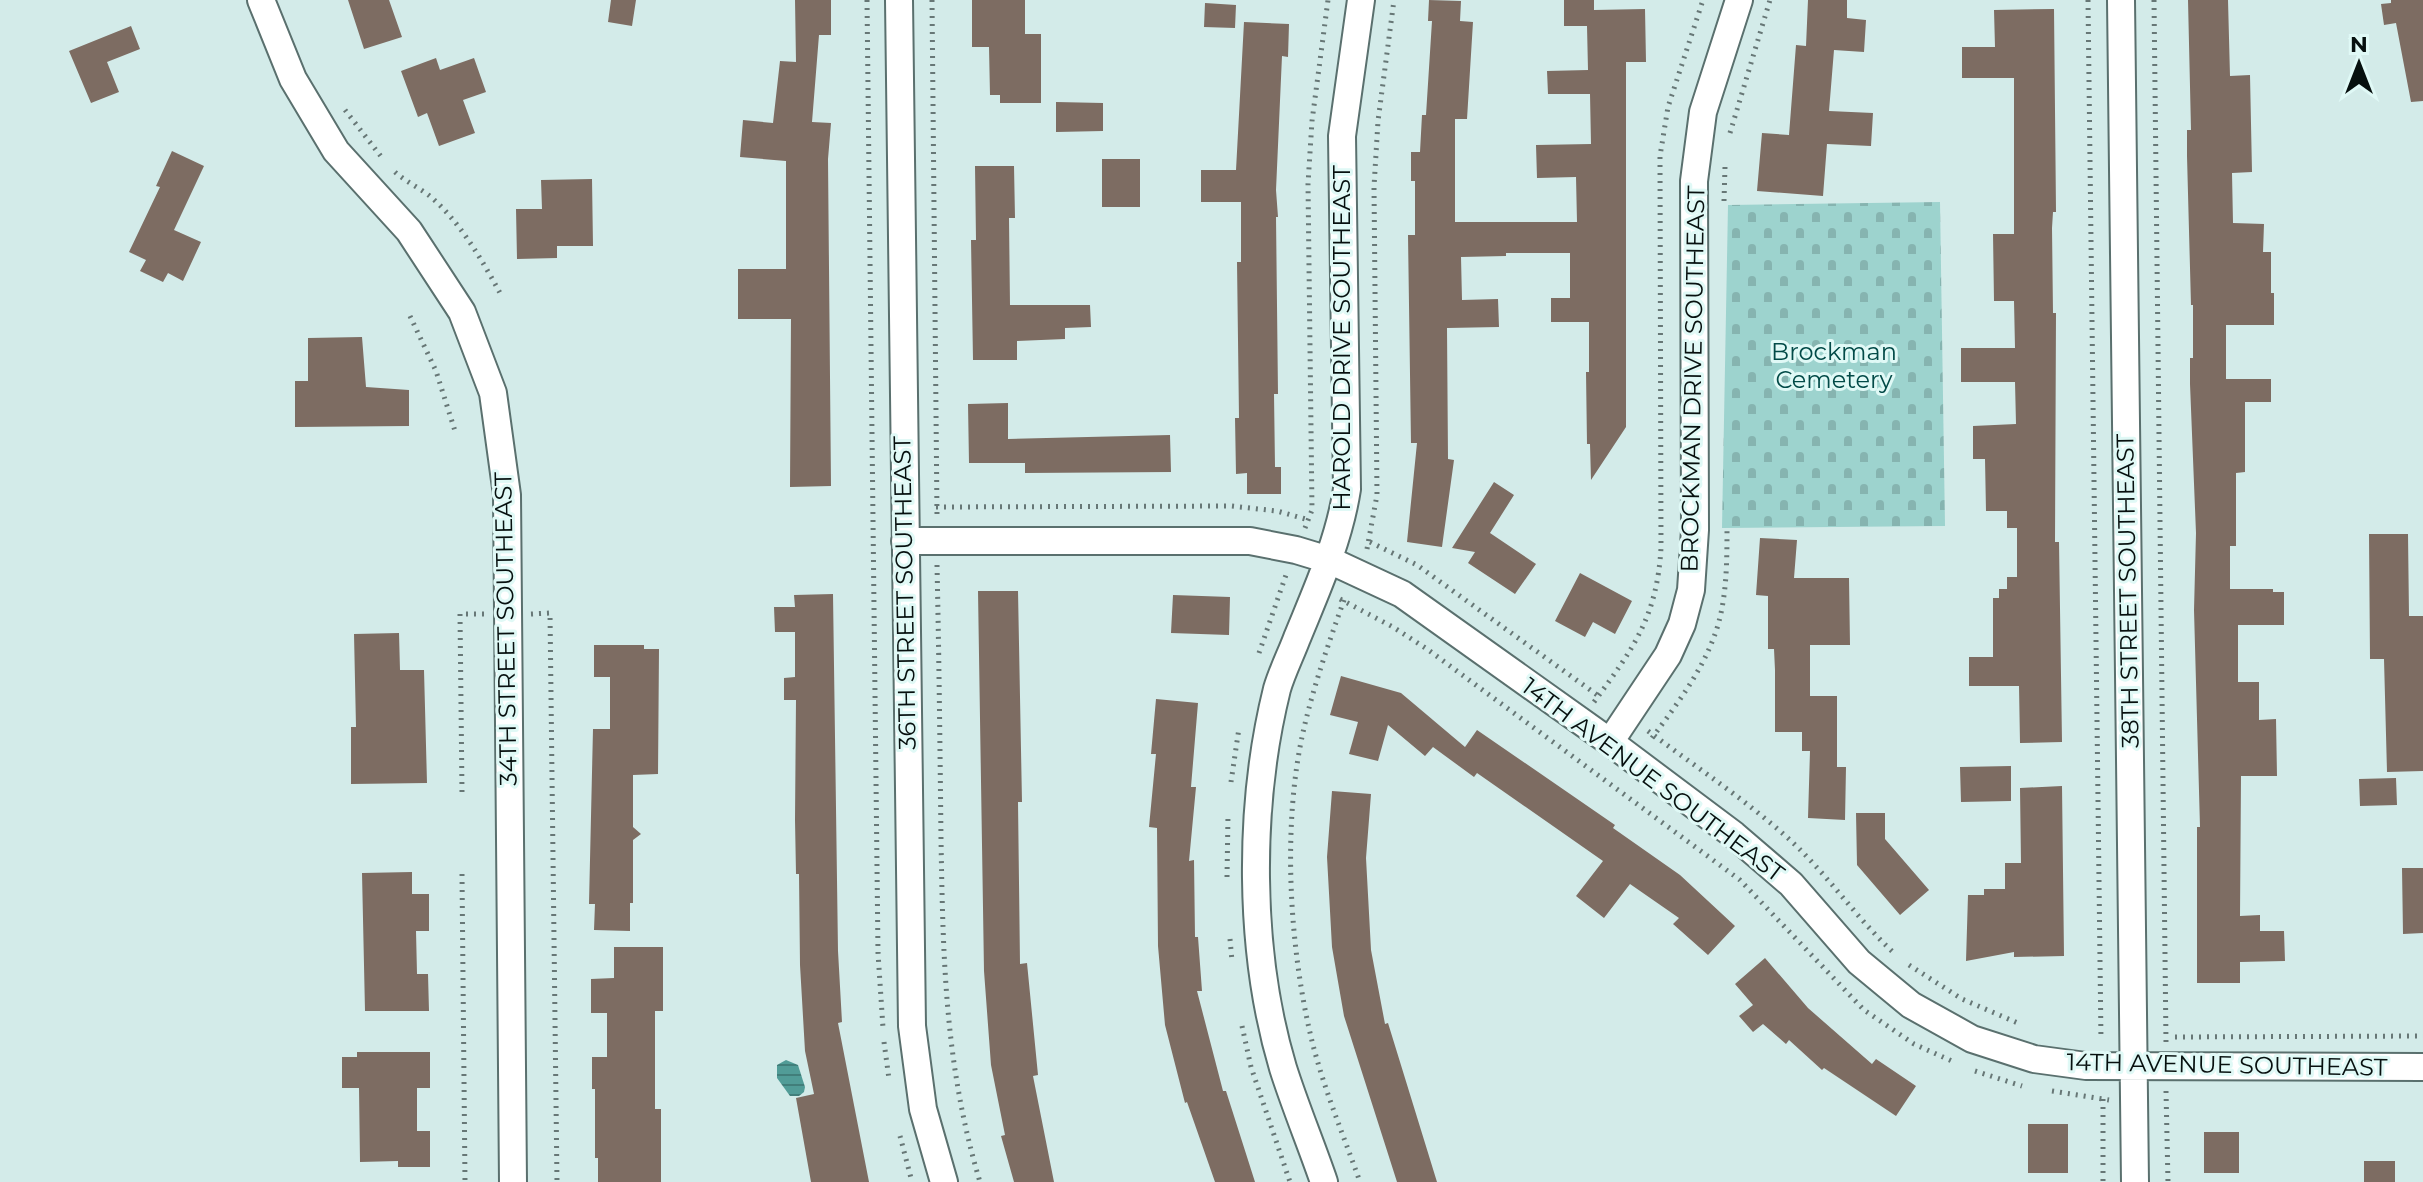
<svg xmlns="http://www.w3.org/2000/svg" width="2423" height="1182" font-family="Montserrat,sans-serif">
	<style>
		.cemetery { fill: url(#cemetery-stones) }
		.water { fill: url(#water-rules) }
		.building { fill: #7d6c62 }
		.lines { fill: none; stroke-linecap: round; stroke-linejoin: round }
		.street-casing { stroke: #5a706e; stroke-width: 30 }
		.path { stroke: #677776; stroke-width: 5; stroke-dasharray: 2 6; stroke-linecap: butt }
		.street { stroke: #fff; stroke-width: 26 }
		.labels { text-anchor: middle; stroke-width: 6; stroke-linejoin: round; paint-order: stroke }
		.street-label { font-size: 24px; fill: #07100f; stroke: #e0f9f6 }
		.park-label { font-size: 24px; fill: #024a47; stroke: #e0f9f6 }
	</style>
	<defs>
		<pattern id="cemetery-stones" width="16" height="16" patternUnits="userSpaceOnUse" patternTransform="scale(2)"><rect width="16" height="16" fill="#9dd3ce"/><path d="M2 7V4a2 2 0 0 1 4 0v3zM10 15v-3a2 2 0 0 1 4 0v3z" fill="#86b4b0"/></pattern>
		<pattern id="water-rules" width="6" height="5" patternUnits="userSpaceOnUse" patternTransform="scale(2)"><rect width="6" height="5" fill="#519c97"/><path d="M0 2.5h6" fill="none" stroke="#417e7a"/></pattern>
	</defs>
	<rect width="100%" height="100%" fill="#d3ebe9"/>
	<!-- cemetery -->
	<path class="cemetery" d="M1940 202 1945 526 1722 528 1728 205Z"/>
	<!-- water -->
	<path class="water" d="M786 1060 798 1065 805 1087 804 1092 799 1096H790L777 1078V1065Z"/>
	<!-- building -->
	<path class="building" d="M348 0H389L402 37 364 49Z
		M611 0H636L632 26 608 22Z
		M795 0H831V35H819L812 122 831 123 828 159 831 486 790 487 791 319H738V269H786V161L740 157 743 120 773 123 780 61 796 62Z
		M972 0H1025V34H1041V103H1000V95H990L989 47H972Z
		M1429 0 1461 1 1460 21 1473 22 1467 119H1455V222H1577L1576 177 1537 178 1536 145 1591 144 1590 94H1548L1547 71 1588 70 1587 26H1564V0H1594V10L1645 9 1646 62H1626V427L1591 480 1590 444H1587L1586 372H1589V322H1551V298H1570V253H1506V256L1461 257 1462 300 1498 299 1499 327 1447 328 1448 459 1454 460 1442 547 1407 542 1417 443H1411L1408 235H1415V181H1411V152H1420L1422 115H1426L1432 21H1428Z
		M1808 0H1847V18L1866 20 1864 52 1834 50 1829 111 1873 113 1871 146 1827 144 1823 196 1757 191 1762 133 1789 135 1796 45 1806 46Z
		M2188 0H2228L2230 76 2250 75 2252 172 2232 173 2233 223 2264 224 2263 252H2271V293H2274V325H2226V379H2271V402H2245V472L2236 473V546H2230V589H2273V592H2284V625H2238V682H2259V720L2276 719 2277 776H2241L2240 916 2260 915V931H2284L2285 961 2240 962V983H2197V827H2200L2194 610 2196 533 2190 384V358H2193V305H2191L2187 156V130H2191Z
		M2391 0H2423V101L2411 102 2396 23 2384 25 2381 4 2391 3Z
		M1205 3 1236 5 1235 28 1204 27Z
		M2054 9 2056 212H2053L2052 228 2053 313H2056L2055 542H2059L2062 742 2020 743 2019 686H1969V657H1993V598H1999V589H2007V577H2017V528H2007V511H1986L1985 459H1973V426L2016 424 2015 382H1961V348H2015L2014 301H1994L1993 234H2014V78H1962V47H1995L1994 10Z
		M1244 22 1289 24 1288 57 1282 56 1276 190 1278 217H1276L1278 394H1274L1275 467H1281V494H1247V473L1236 474 1235 418H1239L1237 262H1241V202H1201V170H1236Z
		M131 26 140 49 107 62 119 92 91 103 69 51Z
		M436 58 440 70 474 58 486 92 463 100 475 133 439 146 427 113 418 117 401 71Z
		M1056 102 1103 103V131L1056 132Z
		M172 151 204 166 174 230 201 242 183 281 168 273 163 282 140 271 146 260 129 252 160 187 156 186Z
		M1102 159H1140V207H1102Z
		M975 166H1014L1015 218H1009L1010 305H1090L1091 327 1065 328V339L1017 341V360H973L971 240H976Z
		M592 179 593 246H557V258L517 259 516 209H542L541 180Z
		M362 337 366 387 409 390V426L295 427V381H308V338Z
		M1008 403V439L1170 435 1171 472 1025 473V463H969L968 404Z
		M1494 482 1514 495 1490 533 1536 564 1515 594 1468 563 1475 552 1452 548Z
		M2369 534H2408L2409 616H2423V771L2387 772 2384 659H2370Z
		M1760 538 1797 540 1794 578H1849L1850 645H1810V696H1837V767H1846L1845 820 1808 818 1810 751H1802V732H1775V670L1774 649H1768V596L1756 595Z
		M1580 573 1632 601 1615 634 1593 622 1585 637 1555 621Z
		M978 591H1018L1022 802H1018L1020 964 1027 963 1038 1075 1033 1076 1054 1182H1014L1001 1136 1005 1135 991 1065 984 971Z
		M833 594 838 951 842 1022 838 1023 869 1182H811L796 1098 814 1094 805 1051 800 965 799 874H796L795 820 796 700H784V678L795 677V632H775L774 607H795L794 595Z
		M1173 595 1230 597 1229 635 1171 633Z
		M399 633 400 670H424L427 783 351 784V727H356L354 634Z
		M594 645H644V649H659L658 774 633 775V827L641 834 633 840V903H630V931L594 930 595 904H589L593 729H610V677H594Z
		M1341 676 1401 693 1465 747 1477 730 1615 825 1613 828 1680 875 1735 926 1708 955 1673 924 1679 918 1630 884 1604 918 1576 896 1603 861 1477 773 1474 777 1433 747 1425 756 1388 725 1378 761 1349 754 1358 722 1330 715Z
		M1156 699 1198 703 1191 787H1196L1189 861 1194 860 1195 937H1198L1202 991H1197L1223 1091H1226L1255 1182H1215L1187 1102 1185 1103 1165 1025 1158 946 1157 828 1149 827 1156 754H1151Z
		M2011 766V801L1961 802 1960 767Z
		M2396 778 2397 805 2360 806 2359 779Z
		M2062 786 2064 956 2014 957V952L1966 961 1968 895H1984V889H2005V863H2021L2020 788Z
		M1332 791 1371 794 1366 858 1371 950 1385 1024 1388 1023 1437 1182H1397L1344 1016 1332 947 1327 857Z
		M1856 813H1885V839L1929 890 1900 915 1857 865Z
		M2402 868H2423V933L2403 934Z
		M412 872V894H429V931H416L417 974H428L429 1011H365L362 873Z
		M614 947H663V1011H655V1109H661V1182H598V1158H595V1089H592V1057H607V1013H591V979L614 978Z
		M1765 958 1808 1008 1872 1064 1876 1059 1916 1086 1896 1116 1824 1068 1822 1070 1789 1040 1786 1044 1763 1024 1753 1032 1739 1016 1753 1005 1735 984Z
		M357 1052H430V1088H417V1131H430V1167H398V1161L360 1162 359 1088H342V1057H357Z
		M2028 1124H2068V1173H2028Z
		M2204 1132H2239V1173H2204Z
		M2364 1161H2395V1182H2364Z"/>
	<g class="lines">
		<!-- street casing -->
		<g class="street-casing">
			<path id="street" d="M261 0 293 79 336 151 409 231 462 312 493 393 507 495 513 1182
				M899 0 912 1026 923 1109 944 1182
				M2121 0 2135 1182
				M905 541H1250L1296 550 1329 560 1402 594 1610 742 1734 835 1791 884 1859 962 1911 1005 1972 1039 2034 1059 2086 1066 2423 1067
				M1610 742 1668 655 1682 624 1691 590 1695 530 1694 181 1703 112 1739 0
				M1324 1182C1311 1144 1295 1106 1283 1068 1248 951 1248 806 1277 689 1282 672 1291 654 1297 638 1317 589 1339 541 1347 489L1342 136 1361 0"/>
		</g>
		<!-- path -->
		<path class="path" d="M867 0 878 953 883 1028
			M932 0 937 515
			M2088 0 2101 1040
			M2154 0 2166 1042
			M345 110 383 159
			M1730 133 1770 0
			M395 172C406 182 420 188 431 197 460 222 482 260 500 293
			M1724 201 1725 167
			M410 316 436 371 455 431
			M936 507 1231 506 1277 511 1309 520
			M1305 528 1312 510 1308 184 1312 121 1328 0
			M1370 542 1417 565 1600 697
			M1367 549 1377 495 1374 187 1378 121 1394 0
			M937 565C939 656 940 748 941 839 943 959 945 1066 980 1182
			M1340 599 1393 627 1427 649 1740 880 1864 1010 1914 1044 1954 1062
			M1344 600C1329 642 1314 685 1304 728 1282 822 1289 944 1311 1037 1323 1087 1343 1134 1360 1182
			M531 614 550 613 557 1182
			M1259 653 1287 572
			M1594 702C1633 649 1657 617 1661 548L1660 156 1668 107 1703 0
			M1648 731C1696 767 1746 800 1790 840 1828 875 1857 919 1895 954
			M1652 738C1680 700 1711 660 1721 613 1727 585 1727 555 1727 526
			M1231 782 1239 728
			M462 792 460 614H485
			M462 874 465 1182
			M1227 877 1228 815
			M1230 939 1232 961
			M1909 965 1962 999 2020 1024
			M1242 1026 1251 1067 1290 1182
			M2175 1037 2423 1036
			M884 1042 889 1079
			M1975 1071 2022 1086
			M2052 1091 2109 1100
			M2166 1091 2168 1182
			M2103 1099V1182
			M900 1136 912 1182"/>
		<!-- street -->
		<use href="#street" class="street"/>
	</g>
	<g class="labels">
		<!-- street labels -->
		<g class="street-label">
			<text transform="translate(1342 338) rotate(-90)" y="8">HAROLD DRIVE SOUTHEAST</text>
			<text transform="translate(1693 379) rotate(-89)" y="8">BROCKMAN DRIVE SOUTHEAST</text>
			<text transform="translate(2128 591) rotate(-91)" y="8">38TH STREET SOUTHEAST</text>
			<text transform="translate(905 593) rotate(-91)" y="8">36TH STREET SOUTHEAST</text>
			<text transform="translate(506 629) rotate(-91)" y="8">34TH STREET SOUTHEAST</text>
			<text transform="translate(1653 780) rotate(37)" y="8">14TH AVENUE SOUTHEAST</text>
			<text transform="translate(2227 1065) rotate(1)" y="8">14TH AVENUE SOUTHEAST</text>
		</g>
		<!-- park labels -->
		<g class="park-label">
			<text x="1834" y="360">Brockman<tspan x="1834" dy="28">Cemetery</tspan></text>
		</g>
	</g>
	<!-- north arrow -->
	<g transform="translate(2359 64)" stroke="#e0f9f6" stroke-width="6" paint-order="stroke">
	<path d="M0-6L14 30L0 20L-14 30Z" fill="#07100f"/>
	<text y="-12" font-size="22" font-weight="bold" text-anchor="middle" fill="#07100f">N</text>
	</g>
</svg>
